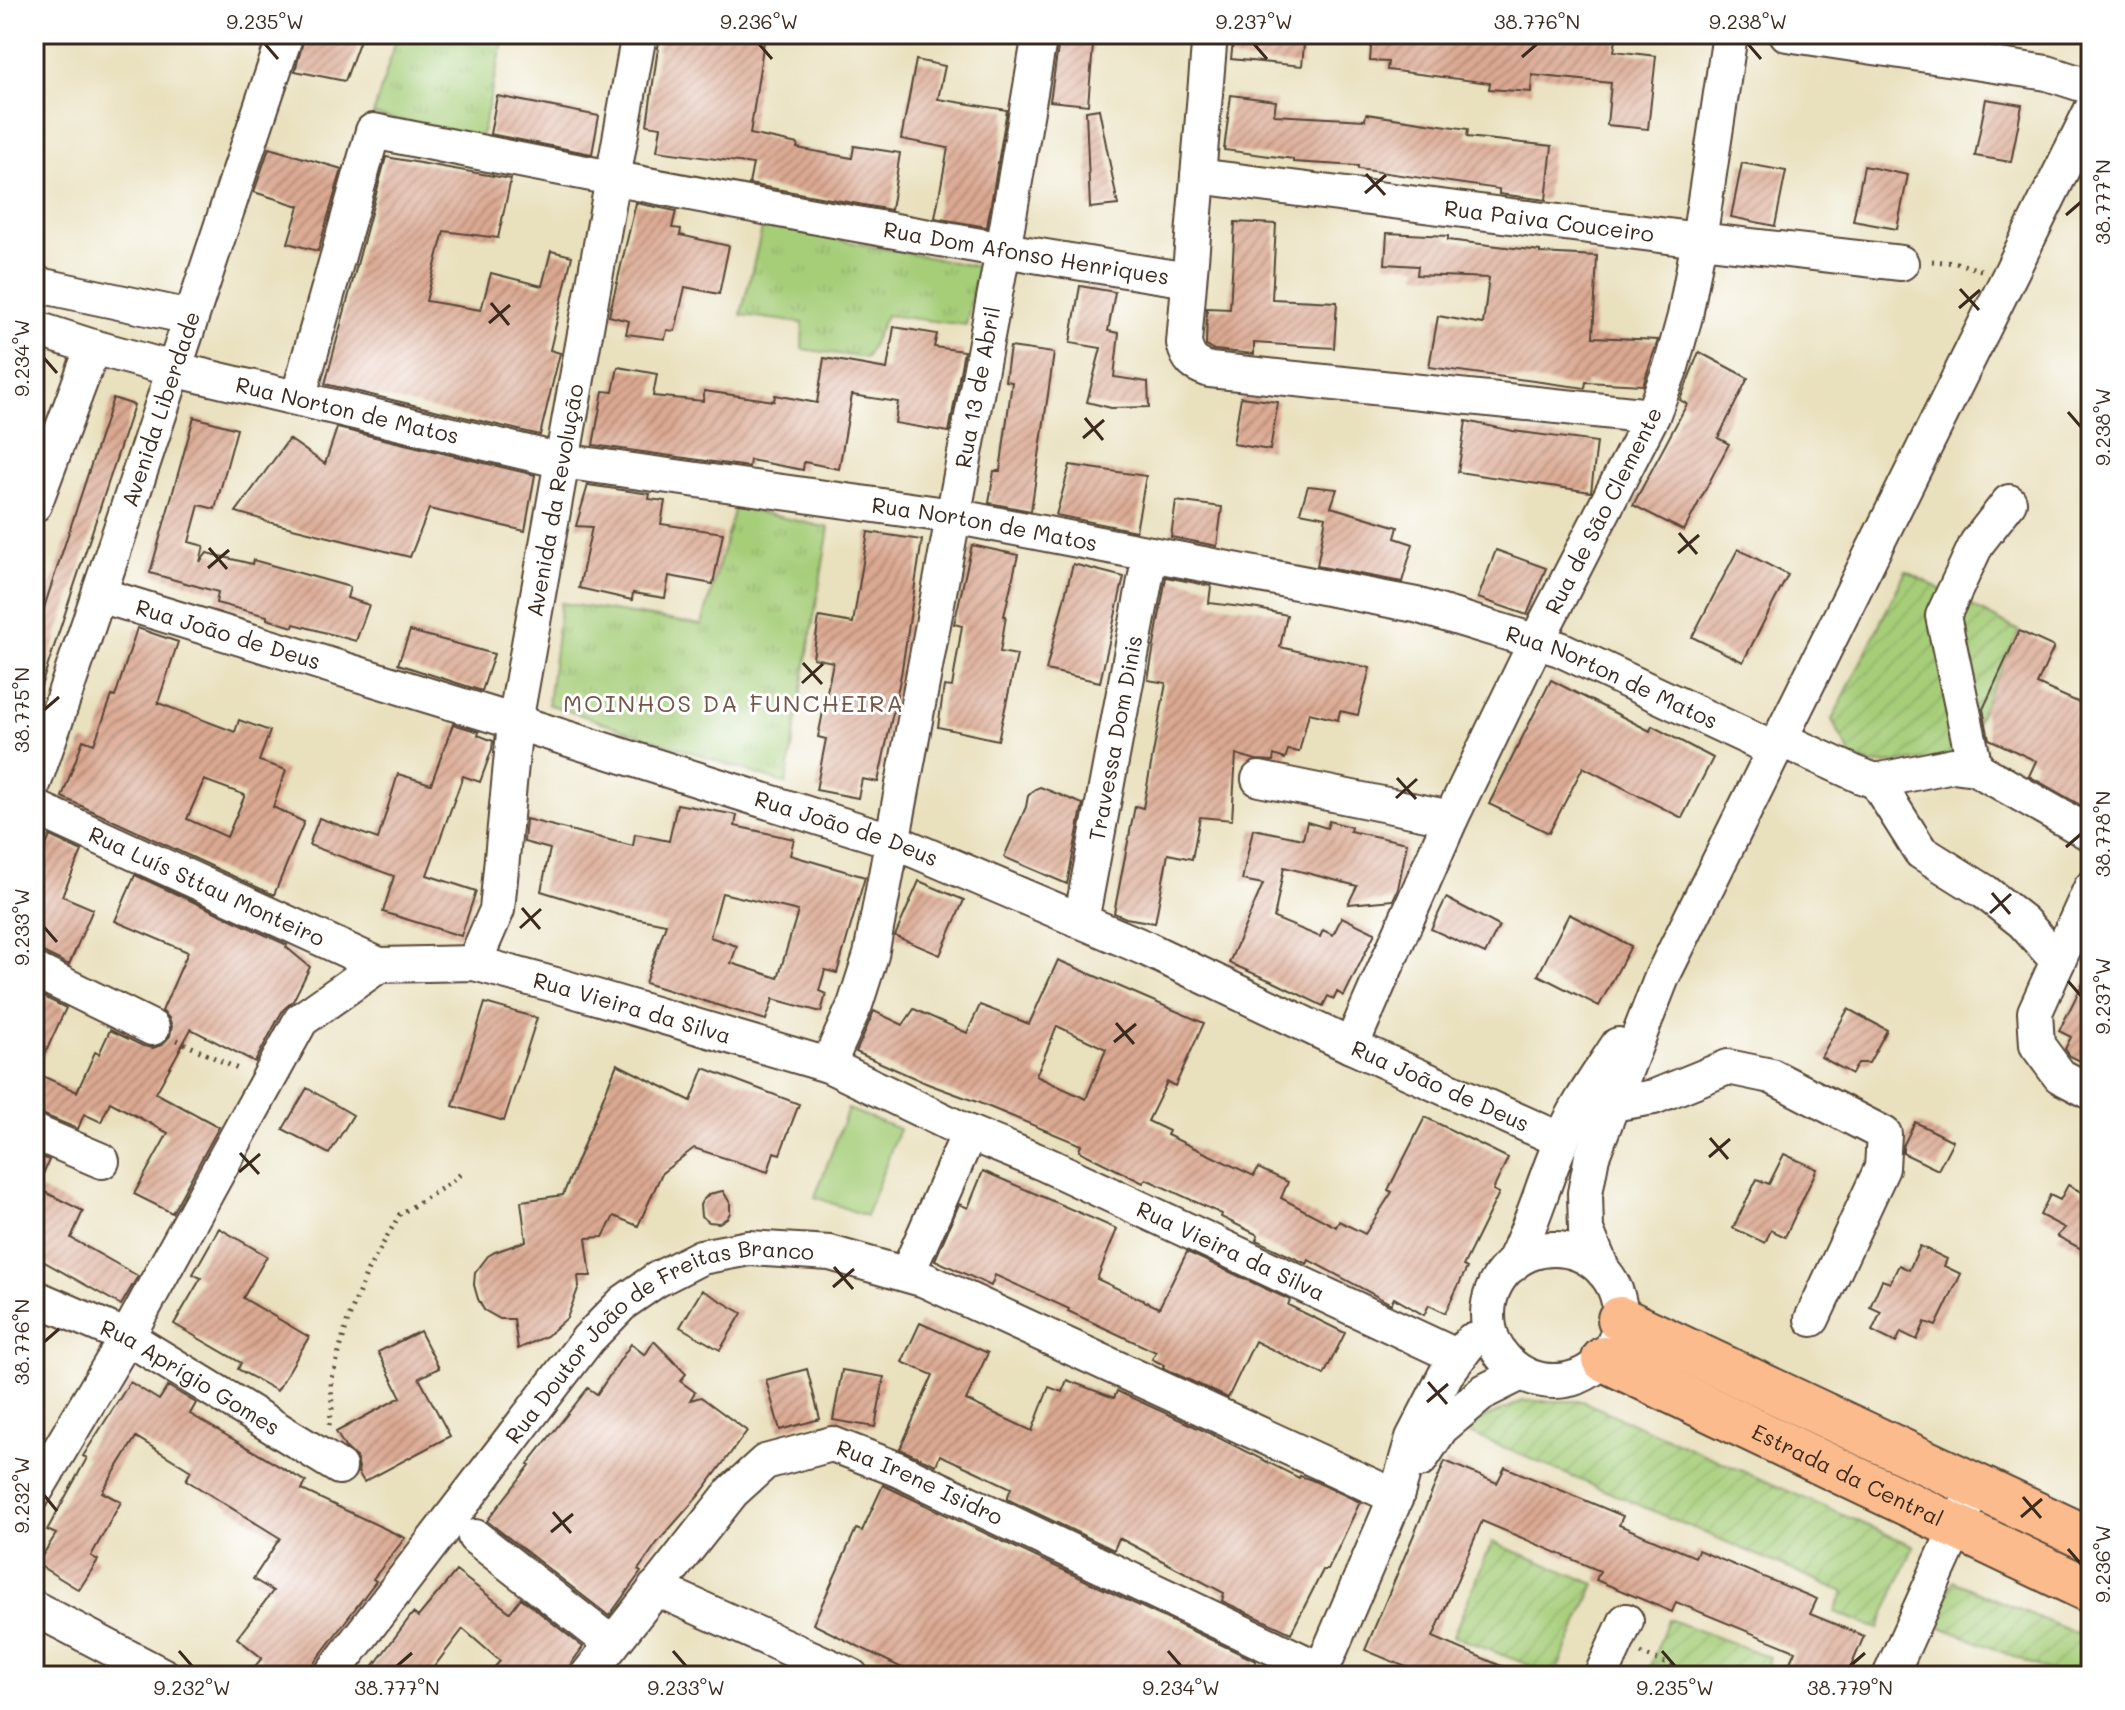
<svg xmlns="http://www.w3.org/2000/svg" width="2125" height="1710" font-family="Mali,sans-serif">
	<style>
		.grass { fill: url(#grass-tufts); stroke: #707c4c; stroke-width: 2 }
		.garden { fill: url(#garden-furrows); stroke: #707c4c; stroke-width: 2 }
		.pitch { fill: #a6ce79; stroke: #707c4c; stroke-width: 2 }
		.building { fill: url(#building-hatch); fill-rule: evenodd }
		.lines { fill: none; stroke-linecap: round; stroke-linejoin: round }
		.minor-casing { stroke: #554536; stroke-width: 38 }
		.major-casing { stroke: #554536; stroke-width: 48 }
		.path { stroke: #554536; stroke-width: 5; stroke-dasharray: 2 6; stroke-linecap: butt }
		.minor { stroke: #fff; stroke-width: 34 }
		.major { stroke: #fbbb8d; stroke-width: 44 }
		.ticks { fill: none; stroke: #3b2a1e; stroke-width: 3 }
		.labels { text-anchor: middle; stroke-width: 6; stroke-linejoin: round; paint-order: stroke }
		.street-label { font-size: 22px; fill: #3b2a1e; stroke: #fff }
		.neighbourhood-label { font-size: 24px; letter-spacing: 2px; fill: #735647; stroke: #fff }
		.neatline { fill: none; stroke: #3b2a1e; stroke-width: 3 }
		.ticks-label { font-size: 20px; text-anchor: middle; fill: #3b2a1e }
	</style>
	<defs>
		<pattern id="grass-tufts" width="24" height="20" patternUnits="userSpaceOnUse" patternTransform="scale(2)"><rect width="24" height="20" fill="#a6ce79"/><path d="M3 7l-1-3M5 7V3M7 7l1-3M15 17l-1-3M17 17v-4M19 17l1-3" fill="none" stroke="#90b168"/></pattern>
		<pattern id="garden-furrows" width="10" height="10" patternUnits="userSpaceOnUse" patternTransform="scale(2)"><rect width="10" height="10" fill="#a6ce79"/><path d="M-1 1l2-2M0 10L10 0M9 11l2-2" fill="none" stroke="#90b168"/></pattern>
		<pattern id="building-hatch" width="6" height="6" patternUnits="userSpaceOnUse" patternTransform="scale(2)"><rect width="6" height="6" fill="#dba992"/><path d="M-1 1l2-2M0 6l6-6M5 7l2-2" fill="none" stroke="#b38a77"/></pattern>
	</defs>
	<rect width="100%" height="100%" fill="#fff"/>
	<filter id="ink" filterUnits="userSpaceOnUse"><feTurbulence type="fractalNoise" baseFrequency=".0125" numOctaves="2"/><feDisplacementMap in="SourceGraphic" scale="16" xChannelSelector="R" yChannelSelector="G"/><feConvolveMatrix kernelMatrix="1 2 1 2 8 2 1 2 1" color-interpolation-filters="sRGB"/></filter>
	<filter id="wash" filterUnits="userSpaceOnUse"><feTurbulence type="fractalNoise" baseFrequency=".006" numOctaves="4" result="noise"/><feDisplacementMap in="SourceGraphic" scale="32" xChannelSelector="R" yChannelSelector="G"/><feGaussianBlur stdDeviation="1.8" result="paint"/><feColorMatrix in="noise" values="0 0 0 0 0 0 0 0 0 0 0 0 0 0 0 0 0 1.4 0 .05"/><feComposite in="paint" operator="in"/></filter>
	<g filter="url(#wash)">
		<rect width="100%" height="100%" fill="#e9e0bd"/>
		<!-- grass -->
		<path class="grass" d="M398 34H505L481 137 373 115Z
			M763 225 978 267 966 325 886 315 866 358 802 349 803 323 741 315Z
			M735 507 829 528 786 784 548 704 561 603 702 625Z"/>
		<!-- garden -->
		<path class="garden" d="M1906 571 2019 631 1961 756 1875 765 1852 757 1832 720Z
			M1523 1401H1582L1914 1546 1878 1629 1835 1612 1844 1592 1460 1429Z
			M1492 1542 1595 1584 1555 1675 1453 1636Z
			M1953 1581 2091 1640V1676H2061L1931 1623Z
			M1668 1619 1770 1657 1763 1676H1647Z"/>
		<!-- pitch -->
		<path class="pitch" d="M848 1109 899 1129 866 1216 815 1197Z"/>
		<g id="blocks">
			<!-- building -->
			<path class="building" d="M305 34H362L345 81 295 71Z
				M660 34H765L750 134 798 144 797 148 852 158 854 146 900 153 891 210 749 184 753 164 657 151 661 127 647 125Z
				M1060 34H1094L1088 105 1050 101Z
				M1234 34H1305L1302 66 1231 59Z
				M1372 34H1617L1614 51 1656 56 1648 129 1607 125 1611 83 1532 75 1531 92 1489 89 1490 83 1387 70 1388 62 1370 61Z
				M916 60 945 66 938 99 1007 110 987 227 935 218 948 148 901 139Z
				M1231 95 1276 101 1274 115 1365 120 1366 114 1468 129 1467 137 1552 146 1546 200 1499 194V189L1358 169V166L1293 162V159L1224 150Z
				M497 96 599 116 592 154 490 134Z
				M1986 99 2022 105 2011 162 1975 156Z
				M1099 109 1118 205 1090 208 1086 111Z
				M269 148 342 169 318 251 288 243 299 206 254 192Z
				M386 157 511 179 498 238 444 231 426 301 481 310 491 273 542 286 551 251 572 256 550 350 560 353 540 435 325 384Z
				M1742 163 1786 171 1775 226 1731 217Z
				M1864 166 1908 175 1897 229 1853 221Z
				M636 203 676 211 672 228 681 229 680 235 729 246 719 294 685 287 675 331 667 330 665 339 626 334 629 321 609 316Z
				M1235 222 1276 224 1272 299 1337 302 1334 348 1254 343V354L1214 350 1206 346 1207 308 1230 309Z
				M1387 233 1448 236V240L1540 251V253L1597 256 1593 337 1658 340 1643 385 1586 382 1585 388 1429 367 1438 316 1483 324 1489 278 1417 275 1418 266 1385 264Z
				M1080 286 1115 292 1108 331 1119 333 1114 377 1148 382 1149 407 1111 408 1087 402 1101 348 1070 343Z
				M894 327 937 334 934 347 964 351 949 432 895 423 898 402 852 395 839 469 804 462 803 470 750 460 749 467 593 445 603 391 613 392 618 367 657 374 653 396 703 401 704 391 774 401 775 395 817 403 824 358 887 369Z
				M1010 347 1054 353 1031 511 989 503 994 471H1000L1012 382 1005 381Z
				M1699 352 1748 378 1718 438 1729 444 1684 531 1633 505 1687 404 1680 400Z
				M1241 397 1278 402 1270 450 1233 444Z
				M113 398 134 405 38 695 34 694V638Z
				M194 417 237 429 215 509 199 505 189 542 204 546 200 562 207 553 252 564 253 560 350 587 347 598 369 605 356 641 294 624 293 627 267 619V616L216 603 218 592 150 573Z
				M1466 421 1513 431 1597 442 1591 492 1458 472Z
				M337 428 535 475 525 531 429 509 410 557 264 521V520L236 512 289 439 325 464Z
				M1070 465 1146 476 1136 531 1056 515Z
				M588 485 650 494 649 499 665 501 661 524 723 533 713 584 669 576 665 598 633 593 632 600 579 588 592 527 576 526Z
				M1308 486 1337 489 1331 507 1398 527 1395 538 1413 544 1402 582 1317 566 1326 517 1300 512Z
				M1176 501 1222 507 1217 546 1171 537Z
				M868 532 922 540 901 675 878 782 862 779 858 798 816 790 826 739 818 737 833 662 813 658 819 617 853 623Z
				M972 545 1018 555 1004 616H1006L1000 652 1017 655 998 740 938 727 944 686 952 687 962 626 954 624Z
				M1738 549 1788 575 1743 662 1692 637Z
				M1496 550 1546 568 1527 615 1478 598Z
				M1073 564 1124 577 1100 682 1046 670Z
				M1166 577 1211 586 1209 603 1258 609 1287 615 1280 647 1370 668 1358 715 1340 711 1338 720 1309 713 1299 752 1288 750 1285 759 1274 755 1273 761 1256 760 1236 754 1232 820 1200 817 1192 859 1168 854 1155 923 1126 918 1114 913 1135 806 1143 808 1166 683 1148 680Z
				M137 628 178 642 158 703 235 732 239 720 270 731 259 761 286 770 273 807 304 822 274 895 62 797 83 740 94 744 112 696 115 697ZM204 780 245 795 227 837 187 819Z
				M410 631 494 654 482 691 398 664Z
				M2019 631 2054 647 2037 684 2091 708V811L2029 776 2036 761 1989 739 1983 709Z
				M1551 680 1650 731 1652 726 1713 758 1682 818 1583 767 1549 833 1489 804Z
				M453 724 479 732 478 735 493 741 492 749 480 782 463 776 427 875 476 891 461 936 383 912 394 876 309 845 319 818 378 839 398 774 431 784Z
				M1040 787 1083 804 1067 884 1004 857 1026 807 1028 796 1035 789Z
				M677 804 737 815 735 826 794 839 790 855 865 877 837 973 825 970 819 991 826 994 821 1012 773 999 766 1020 645 983 666 924 619 915 541 891 550 849 524 842 526 819 633 846 635 834 669 841ZM722 893 798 911 778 978 731 963 737 946 710 937Z
				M1329 821 1351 827 1350 831 1407 843 1398 889 1393 900 1348 904 1357 886 1284 867 1274 918 1320 937 1323 930 1333 935 1342 917 1375 933 1344 996 1337 992 1334 999 1328 996 1323 1006 1276 983 1229 963 1263 884 1242 880 1253 829 1303 839 1307 822 1327 828Z
				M50 836 82 851 62 896 93 909 69 965 43 952 34 950V873Z
				M135 875 287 945 286 947 310 967 293 1001 283 1010 255 1062 191 1029 156 1093 219 1127 172 1213 134 1194 168 1133 110 1102 101 1122 84 1114 78 1129 42 1114 34 1112V992L66 1008 36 1073 77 1092 95 1052 99 1054 110 1030 143 1046 153 1048 162 1045 170 1036 172 1026 169 1018 162 1011 188 952 115 921Z
				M919 881 964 900 940 955 895 936Z
				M1446 898 1499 926 1485 954 1431 929Z
				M1569 914 1631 946 1599 1006 1538 975Z
				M1058 960 1204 1023 1175 1086 1167 1082 1148 1121 1169 1131 1167 1135 1254 1176 1258 1168 1288 1182 1281 1198 1336 1227 1339 1221 1365 1234 1392 1192 1388 1190 1425 1117 1508 1158 1493 1190 1499 1193 1463 1266 1467 1268 1445 1313 1429 1305 1424 1315 1394 1298 1391 1304 1309 1260 1307 1264 1256 1240 1258 1235 1221 1217 1222 1214 1146 1179 1143 1183 1079 1151 1081 1145 977 1102 928 1084 856 1052 874 1011 903 1025 914 1009 967 1033 980 1005 1029 1024ZM1057 1026 1106 1049 1086 1099 1036 1076Z
				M2091 967V1066L2070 1056 2065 1049 2071 1037 2059 1031Z
				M485 1003 537 1018 504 1121 453 1106Z
				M1848 1009 1887 1030 1869 1063H1858L1852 1074 1821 1057Z
				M617 1064 691 1101 704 1068 799 1104 780 1154 774 1152 768 1172 694 1148 662 1173 638 1226 614 1216 603 1237 586 1238 591 1276H578L579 1286 567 1318 547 1336 518 1349 514 1319H500L484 1310 478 1299 474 1285 475 1273 488 1256 495 1252 526 1241 521 1201 563 1195Z
				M307 1088 353 1115 329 1154 283 1129Z
				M1915 1122 1953 1141 1938 1170 1903 1153V1146Z
				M34 1154 49 1160 37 1188 83 1211 71 1238 138 1276 121 1305 34 1256Z
				M1784 1154 1817 1169 1785 1237 1771 1230 1765 1243 1733 1228 1757 1179 1769 1184Z
				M983 1171 1117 1229 1097 1279 1159 1308 1187 1252 1290 1300 1288 1305 1345 1333 1324 1375 1255 1341 1228 1398 1163 1368 1164 1365 1152 1359 1156 1352 1068 1311 1069 1309 995 1275 991 1286 935 1260 959 1204 968 1208Z
				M2068 1185 2091 1197V1254L2057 1236 2065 1228 2040 1215 2050 1195 2060 1200Z
				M723 1191 730 1203V1213L727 1218 719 1223 709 1222 701 1216 700 1205 702 1201 709 1194Z
				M219 1228 267 1256 243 1298 309 1337 277 1391 238 1369 241 1363 174 1324 201 1278 193 1274Z
				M1920 1246 1947 1259 1944 1266 1961 1274 1936 1326 1925 1322 1917 1340 1901 1332 1896 1343 1872 1331 1881 1312 1870 1307 1882 1280 1890 1283 1899 1265 1909 1270Z
				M702 1290 742 1313 720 1350 680 1327Z
				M920 1323 988 1353 966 1400 1032 1431 1049 1387 1062 1392 1067 1380 1114 1398 1117 1391 1211 1434 1299 1478 1300 1476 1312 1480 1360 1502 1328 1570H1323L1291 1633 1222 1601 1224 1593 1119 1538 1114 1550 1007 1499 1011 1488 973 1470 940 1455 936 1465 900 1449 933 1375 902 1362Z
				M420 1331 439 1368 419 1378 450 1436 364 1482 358 1472 359 1467 356 1457 345 1447 336 1432 401 1397 378 1352Z
				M654 1341 686 1374 680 1381 695 1392 690 1400 701 1397 747 1431 700 1494 657 1543 638 1570 641 1572 609 1616 487 1521 530 1465 528 1464 588 1388 597 1394 631 1344 645 1355Z
				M807 1369 820 1419 780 1430 766 1380Z
				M842 1370 884 1377 875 1427 833 1420Z
				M130 1382 159 1400 168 1386 196 1403 190 1414 306 1482 302 1490 405 1538 373 1579 376 1581 304 1676H247L262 1658 237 1638 273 1591 253 1579 280 1538 186 1480 191 1471 136 1437 102 1492 121 1502 91 1556 98 1560 79 1590 37 1564 56 1534 47 1530 87 1458 83 1456Z
				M1445 1461 1497 1483 1505 1467 1623 1516 1619 1525 1695 1557 1698 1550 1817 1599 1810 1614 1864 1636 1847 1676H1784L1795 1651 1676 1602 1672 1612 1596 1580 1600 1571 1482 1521 1433 1637 1525 1676H1427L1365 1650Z
				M883 1485 1256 1661 1250 1676H918L813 1624 856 1529 862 1531Z
				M456 1571 510 1612 521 1598 583 1647 562 1676H487L500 1661 463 1629 427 1676H366L413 1613 418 1617Z"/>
		</g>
	</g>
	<g filter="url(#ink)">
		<use href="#blocks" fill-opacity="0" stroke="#554536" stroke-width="2"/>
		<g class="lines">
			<!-- minor casing -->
			<g class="minor-casing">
				<g id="minor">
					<path d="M1210 34 1184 343C1188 360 1194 365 1210 370L1652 416"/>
					<path d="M1787 34 2047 73 2091 87"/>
					<path id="s1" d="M1198 176 1699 240 1901 263"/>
					<path d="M34 284 190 317"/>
					<path d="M34 328 93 347 34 505"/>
					<path id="s2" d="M93 347 173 369 562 461 953 516 1416 605 1560 649 1775 750"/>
					<path id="s3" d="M298 398 373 131C644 185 915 238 1189 280"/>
					<path id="s4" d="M100 595 515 722 893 841 1147 949 1351 1046 1561 1140"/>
					<path d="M1780 739 1861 776 1876 781 1921 852 1985 892 2023 922 2058 961 2035 1012 2037 1045 2060 1076 2091 1092"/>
					<path d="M1975 768 1943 616 1977 543 2009 502"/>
					<path d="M1259 779 1451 818"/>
					<path d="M1876 781 1953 765 1975 768 2091 834"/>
					<path id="s5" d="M34 782C122 534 201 283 286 34"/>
					<path id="s6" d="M34 807 379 965"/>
					<path id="s7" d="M1081 921 1150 554"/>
					<path d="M2058 961 2091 888"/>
					<path id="s8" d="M474 963 497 910 515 722 639 34"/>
					<path d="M34 970 152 1028"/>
					<path id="s9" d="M1351 1046 1451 818 1536 642 1652 416 1671 367 1685 316 1699 240 1730 34"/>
					<path id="s10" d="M828 1065 855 1005 871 955 1003 251 1040 34"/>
					<path d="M1612 1104 1654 1097 1728 1067 1771 1076 1884 1134 1882 1168 1812 1319"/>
					<path d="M34 1132 102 1161"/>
					<circle cx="1554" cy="1315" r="66"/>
					<path d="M1512 1265C1532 1226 1543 1183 1561 1142 1575 1107 1598 1076 1618 1045"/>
					<path d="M1603 1271 1586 1230 1585 1193 1592 1156 1662 977 2091 111"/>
					<path d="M907 1274 969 1133"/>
					<path id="s11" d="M34 1297 127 1337 339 1467"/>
					<path d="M1420 1460 1441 1428 1485 1391 1521 1373"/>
					<path id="s12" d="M34 1493 127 1337 301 1020 379 965 474 963 559 986 828 1065 969 1133 1045 1164 1458 1357"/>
					<path d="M475 1537 612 1644"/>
					<path d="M655 1588 851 1676"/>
					<path d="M34 1608 164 1676"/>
					<path id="s13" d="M330 1676 588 1339 624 1302 656 1280 701 1257 749 1248 830 1253 925 1280 1396 1497"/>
					<path id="s14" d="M587 1676 732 1492 765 1462 832 1444 897 1469 1321 1670"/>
					<path d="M1319 1676 1396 1497 1413 1438 1446 1374 1471 1341"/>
					<path d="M1601 1676 1626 1621"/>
					<path d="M1890 1676 1967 1505"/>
				</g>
			</g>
			<!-- major casing -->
			<g class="major-casing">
				<g id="major">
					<path d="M1620 1319 2091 1540"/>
					<path id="s15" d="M1604 1359 2091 1591"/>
				</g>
			</g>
			<!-- path -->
			<path class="path" d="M1932 261 1956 263 1981 270
				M177 1040 240 1070
				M329 1425 332 1409 331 1382 348 1320 368 1270 400 1214 449 1184 463 1172
				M1641 1653 1696 1676"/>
			<!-- minor -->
			<use href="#minor" class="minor"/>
			<!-- major -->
			<use href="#major" class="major"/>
		</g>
	</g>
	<!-- ticks -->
	<path class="ticks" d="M265 44 278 59M759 44 772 59M1254 44 1267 59M1748 44 1761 59M1522 57 1537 44M1366 174 1385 195M1365 193 1386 175M2066 215 2081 202M1960 289 1979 310M491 303 509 325M1959 308 1980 290M489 323 510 305M44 358 57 373M2068 412 2081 427M1085 418 1103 440M1083 438 1104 420M1679 533 1697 554M209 548 227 569M1678 553 1699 535M208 568 229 550M803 663 822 684M802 683 823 664M44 710 59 697M1397 778 1416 799M1396 798 1417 779M2066 847 2081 834M1992 893 2010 914M522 908 540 929M1990 913 2011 894M44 927 57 942M520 928 541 909M2068 981 2081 996M1116 1023 1134 1044M1114 1042 1136 1024M1710 1138 1728 1159M240 1153 259 1174M1709 1157 1730 1139M239 1172 260 1154M834 1267 853 1289M833 1287 854 1269M44 1342 59 1329M1428 1382 1447 1404M1427 1402 1448 1384M44 1495 57 1511M2023 1497 2041 1518M553 1512 571 1533M2021 1517 2042 1499M551 1532 573 1514M2068 1549 2081 1564M179 1651 192 1666M673 1651 686 1666M1168 1651 1181 1666M1662 1651 1675 1666M397 1666 412 1653M1850 1666 1865 1653"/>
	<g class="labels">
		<!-- street labels -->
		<g class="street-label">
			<text dy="8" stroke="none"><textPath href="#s1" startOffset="354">Rua Paiva Couceiro</textPath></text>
			<text dy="8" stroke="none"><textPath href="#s3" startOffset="942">Rua Dom Afonso Henriques</textPath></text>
			<text dy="8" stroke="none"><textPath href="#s10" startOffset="696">Rua 13 de Abril</textPath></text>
			<text dy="8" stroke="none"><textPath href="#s5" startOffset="394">Avenida Liberdade</textPath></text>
			<text dy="8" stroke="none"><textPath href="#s2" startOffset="262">Rua Norton de Matos</textPath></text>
			<text dy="8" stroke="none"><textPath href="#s8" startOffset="472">Avenida da Revolução</textPath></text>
			<text dy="8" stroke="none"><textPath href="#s9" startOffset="592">Rua de São Clemente</textPath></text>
			<text dy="8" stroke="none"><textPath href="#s2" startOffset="910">Rua Norton de Matos</textPath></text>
			<text dy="8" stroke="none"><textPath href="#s4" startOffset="134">Rua João de Deus</textPath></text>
			<text dy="8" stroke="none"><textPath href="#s2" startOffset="1558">Rua Norton de Matos</textPath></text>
			<text dy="8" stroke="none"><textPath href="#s7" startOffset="186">Travessa Dom Dinis</textPath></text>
			<text dy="8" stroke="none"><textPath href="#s4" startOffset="782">Rua João de Deus</textPath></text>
			<text dy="8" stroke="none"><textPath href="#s6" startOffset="190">Rua Luís Sttau Monteiro</textPath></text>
			<text dy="8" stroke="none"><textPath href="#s12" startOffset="898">Rua Vieira da Silva</textPath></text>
			<text dy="8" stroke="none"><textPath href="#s4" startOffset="1430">Rua João de Deus</textPath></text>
			<text dy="8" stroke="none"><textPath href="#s12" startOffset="1546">Rua Vieira da Silva</textPath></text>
			<text dy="8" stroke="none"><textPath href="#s13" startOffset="488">Rua Doutor João de Freitas Branco</textPath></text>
			<text dy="8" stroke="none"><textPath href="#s11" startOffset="176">Rua Aprígio Gomes</textPath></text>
			<text dy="8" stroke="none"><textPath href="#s15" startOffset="270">Estrada da Central</textPath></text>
			<text dy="8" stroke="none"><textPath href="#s14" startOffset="444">Rua Irene Isidro</textPath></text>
		</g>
		<!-- neighbourhood labels -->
		<g class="neighbourhood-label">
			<text x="734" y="712">MOINHOS DA FUNCHEIRA</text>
		</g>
	</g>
	<!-- margin -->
	<rect width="2125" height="1710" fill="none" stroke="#fff" stroke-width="88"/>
	<rect x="44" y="44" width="2037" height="1622" class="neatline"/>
	<g class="ticks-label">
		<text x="265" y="29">9.235°W</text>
		<text x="759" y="29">9.236°W</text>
		<text x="1254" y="29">9.237°W</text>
		<text x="1537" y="29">38.776°N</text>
		<text x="1748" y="29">9.238°W</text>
		<text transform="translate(2103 202) rotate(-90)" y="7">38.777°N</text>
		<text transform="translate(22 358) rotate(-90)" y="7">9.234°W</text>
		<text transform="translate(2103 427) rotate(-90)" y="7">9.238°W</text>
		<text transform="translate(22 710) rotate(-90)" y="7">38.775°N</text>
		<text transform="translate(2103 834) rotate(-90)" y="7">38.778°N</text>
		<text transform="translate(22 927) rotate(-90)" y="7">9.233°W</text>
		<text transform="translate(2103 996) rotate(-90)" y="7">9.237°W</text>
		<text transform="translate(22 1342) rotate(-90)" y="7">38.776°N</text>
		<text transform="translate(22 1495) rotate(-90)" y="7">9.232°W</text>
		<text transform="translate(2103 1564) rotate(-90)" y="7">9.236°W</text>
		<text x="192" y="1695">9.232°W</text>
		<text x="397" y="1695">38.777°N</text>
		<text x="686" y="1695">9.233°W</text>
		<text x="1181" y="1695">9.234°W</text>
		<text x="1675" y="1695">9.235°W</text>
		<text x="1850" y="1695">38.779°N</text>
	</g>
</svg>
